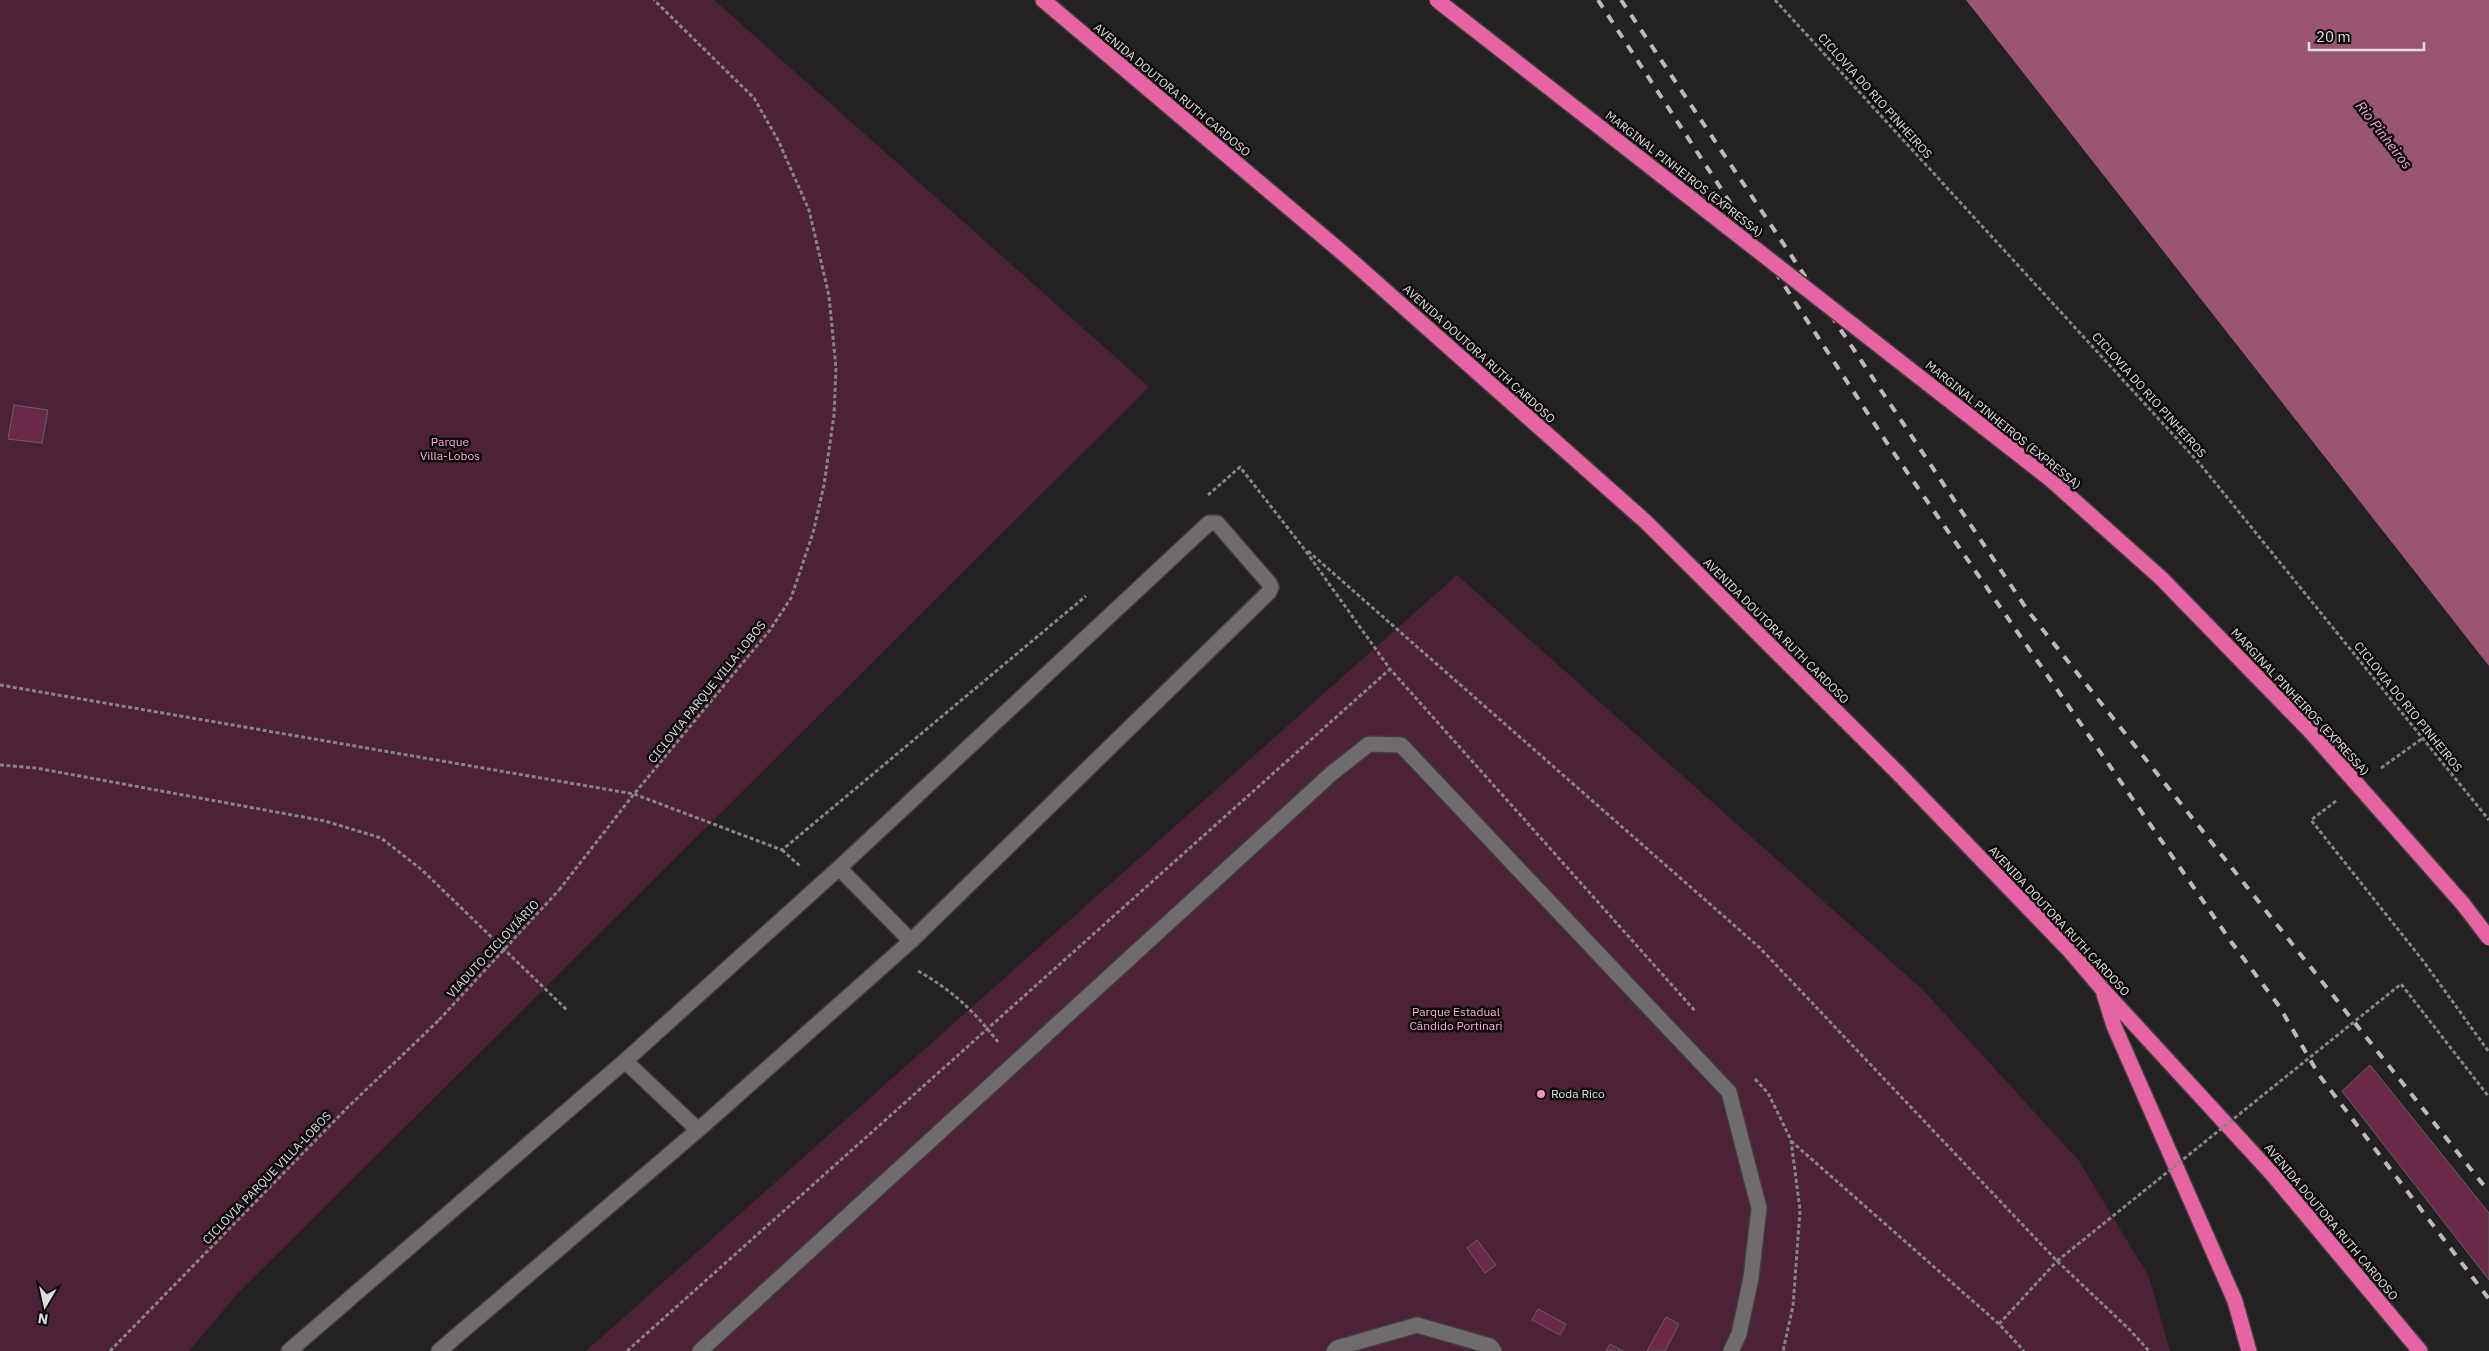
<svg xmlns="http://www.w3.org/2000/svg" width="2489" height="1351" font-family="'IBM Plex Sans',sans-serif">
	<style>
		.green { fill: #4d2236 }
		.water { fill: #9a5573 }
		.building { fill: #692947; stroke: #656062 }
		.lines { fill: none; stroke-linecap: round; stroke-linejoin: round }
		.lane-casing { stroke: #403d3e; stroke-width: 18 }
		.highway-casing { stroke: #403d3e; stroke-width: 18 }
		.path { stroke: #878485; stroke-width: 3; stroke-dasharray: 4 2.5; stroke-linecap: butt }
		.lane { stroke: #706c6e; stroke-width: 15 }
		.highway { stroke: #e564a1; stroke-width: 15 }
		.rail { stroke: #bcb9ba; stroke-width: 4; stroke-dasharray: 9 9; stroke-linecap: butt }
		.highway-bridge-casing { stroke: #403d3e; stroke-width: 18; stroke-linecap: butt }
		.path-bridge { stroke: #878485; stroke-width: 3; stroke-dasharray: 4 2.5; stroke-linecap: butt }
		.highway-bridge { stroke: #e564a1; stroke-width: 15 }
		.poi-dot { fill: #fd8ebf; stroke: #0d0b0b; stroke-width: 2 }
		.labels { text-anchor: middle; stroke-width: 5; stroke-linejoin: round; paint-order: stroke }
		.street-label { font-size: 12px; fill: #e0ddde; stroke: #0d0b0b }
		.park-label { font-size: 12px; fill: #fdaccd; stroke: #0d0b0b }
		.poi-label { font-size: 12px; fill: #e0ddde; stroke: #0d0b0b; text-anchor: start }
		.water-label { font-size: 14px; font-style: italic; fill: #faaacb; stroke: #0d0b0b }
	</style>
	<rect width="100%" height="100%" fill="#242122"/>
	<!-- green -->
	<path class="green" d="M0 0H714L1149 387 238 1293 189 1351H0Z
		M1457 575 1922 989 2079 1161 2149 1277 2170 1351H586Z"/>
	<!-- water -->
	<path class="water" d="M1966 0H2489V666Z"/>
	<!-- building -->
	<path class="building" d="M14 405 48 410 42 443 8 439Z
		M2370 1065 2489 1213V1280L2342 1091Z
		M1477 1240 1496 1265 1485 1273 1467 1248Z
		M1538 1309 1566 1324 1560 1335 1532 1320Z
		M1666 1317 1679 1324 1665 1351H1647Z
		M1610 1344 1623 1351H1606Z"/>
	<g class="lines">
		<!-- lane casing -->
		<g class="lane-casing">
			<path id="lane" d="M839 868 911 941
				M625 1061 698 1130
				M289 1351 625 1061 839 868 1209 523H1217L1269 583 1271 587 1269 592 911 941 698 1130 439 1351
				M700 1351 1331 774 1369 744 1401 745 1729 1092 1759 1208 1751 1278 1739 1334 1731 1351
				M1334 1351 1337 1348 1417 1325 1490 1346 1494 1351"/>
		</g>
		<!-- highway casing -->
		<g class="highway-casing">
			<path id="highway" d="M1043 0 1345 255 1646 522 1897 772 2069 950 2103 990 2273 1175 2420 1351
				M2104 994 2114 1026 2235 1301 2249 1351"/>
		</g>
		<!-- path -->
		<path class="path" d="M1775 0 2200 464 2489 820
			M1208 495 1240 467 1302 546 1390 669 1696 1012
			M1308 551 1760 948 2057 1261 2130 1330 2149 1351
			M0 685 634 794 782 850 1086 596
			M0 765 36 768 325 821 381 838 422 870 568 1011
			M2381 768 2423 738
			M2336 801 2311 820 2424 962 2489 1052
			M782 850 800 866
			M559 890 634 794 770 630 791 598 813 533 824 485 834 415 836 368 829 296 809 210 778 140 754 98 654 0
			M918 971C952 990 974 1011 998 1042
			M1755 1079 1768 1093 1791 1140 1800 1210 1793 1306 1783 1351
			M1791 1141 1999 1324 2024 1351
			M1999 1324 2057 1261
			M110 1351 348 1107 439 1020
			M627 1351 1390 669"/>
		<!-- lane -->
		<use href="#lane" class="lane"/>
		<!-- highway -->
		<use href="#highway" class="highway"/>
		<!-- rail -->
		<path class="rail" d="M1598 0 1887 443 2232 943 2279 1006 2319 1075 2489 1299
			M1621 0 2028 611 2489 1192"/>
		<!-- highway-bridge casing -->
		<g class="highway-bridge-casing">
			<path id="highway-bridge" d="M1437 0 2050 479 2161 578 2311 732 2463 904 2489 938"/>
		</g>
		<!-- path-bridge -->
		<path class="path-bridge" d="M439 1020 559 890
			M2057 1261 2401 984 2489 1097"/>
		<!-- highway-bridge -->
		<use href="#highway-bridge" class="highway-bridge"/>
	</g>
	<!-- markers -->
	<circle class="poi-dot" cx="1541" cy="1094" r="5"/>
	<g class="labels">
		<!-- street labels -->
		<g class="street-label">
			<text transform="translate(1172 90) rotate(40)" y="4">AVENIDA DOUTORA RUTH CARDOSO</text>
			<text transform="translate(1875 96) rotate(48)" y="4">CICLOVIA DO RIO PINHEIROS</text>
			<text transform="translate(1684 174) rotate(38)" y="4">MARGINAL PINHEIROS (EXPRESSA)</text>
			<text transform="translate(1479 354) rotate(42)" y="4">AVENIDA DOUTORA RUTH CARDOSO</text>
			<text transform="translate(2149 395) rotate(48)" y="4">CICLOVIA DO RIO PINHEIROS</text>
			<text transform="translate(2003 425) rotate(39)" y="4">MARGINAL PINHEIROS (EXPRESSA)</text>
			<text transform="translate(1776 631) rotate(45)" y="4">AVENIDA DOUTORA RUTH CARDOSO</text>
			<text transform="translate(707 692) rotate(-51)" y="4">CICLOVIA PARQUE VILLA-LOBOS</text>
			<text transform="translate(2300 702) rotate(47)" y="4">MARGINAL PINHEIROS (EXPRESSA)</text>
			<text transform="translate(2408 707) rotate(51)" y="4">CICLOVIA DO RIO PINHEIROS</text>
			<text transform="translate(2059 921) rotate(47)" y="4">AVENIDA DOUTORA RUTH CARDOSO</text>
			<text transform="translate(493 949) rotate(-47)" y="4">VIADUTO CICLOVIÁRIO</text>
			<text transform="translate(267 1178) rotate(-46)" y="4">CICLOVIA PARQUE VILLA-LOBOS</text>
			<text transform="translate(2331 1222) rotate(50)" y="4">AVENIDA DOUTORA RUTH CARDOSO</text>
		</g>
		<!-- park labels -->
		<g class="park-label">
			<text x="450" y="446">Parque<tspan x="450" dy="14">Villa-Lobos</tspan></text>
			<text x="1456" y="1016">Parque Estadual<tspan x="1456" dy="14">Cândido Portinari</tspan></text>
		</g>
		<!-- poi labels -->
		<g class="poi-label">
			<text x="1551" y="1098">Roda Rico</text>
		</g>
		<!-- water labels -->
		<g class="water-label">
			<text transform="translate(2384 135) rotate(52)" y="5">Rio Pinheiros</text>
		</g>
	</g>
	<!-- north arrow -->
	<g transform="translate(45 1306) rotate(189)" stroke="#0d0b0b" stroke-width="4" paint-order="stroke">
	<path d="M0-4L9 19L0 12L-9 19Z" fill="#e0ddde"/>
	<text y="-8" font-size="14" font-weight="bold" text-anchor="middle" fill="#e0ddde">N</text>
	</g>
	<!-- scale -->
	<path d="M2309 42v8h115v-8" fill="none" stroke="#e0ddde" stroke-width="2.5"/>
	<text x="2316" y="42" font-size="15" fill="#e0ddde" stroke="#0d0b0b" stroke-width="4" paint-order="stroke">20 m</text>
</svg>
